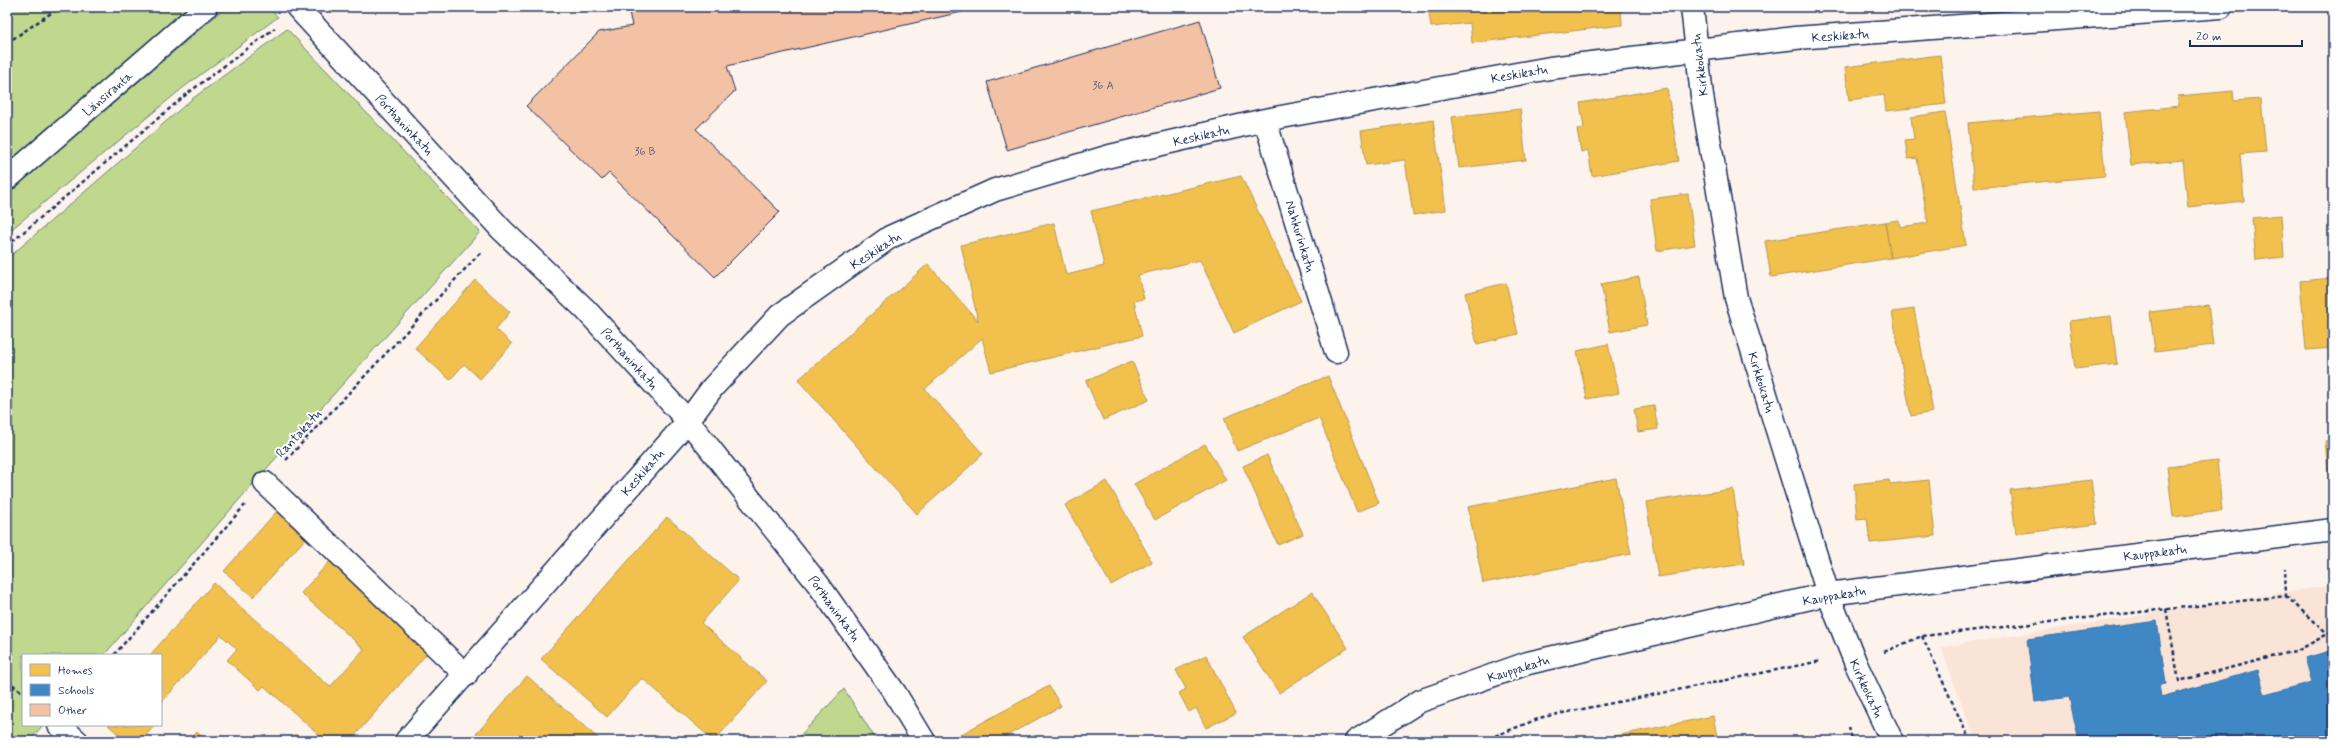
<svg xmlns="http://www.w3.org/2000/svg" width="2340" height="748" font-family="Mynerve,sans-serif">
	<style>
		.built { fill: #fae4d7 }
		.green { fill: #bfd88e; stroke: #6d8476 }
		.homes { fill: #f2c14e; stroke: #b29553 }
		.schools { fill: #3f88c5; stroke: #346da6 }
		.building { fill: #f3c1a3; stroke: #1b2f5e }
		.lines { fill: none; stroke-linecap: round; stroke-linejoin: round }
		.lane-casing { stroke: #1b2f5e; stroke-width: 25 }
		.street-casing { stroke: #1b2f5e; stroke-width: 25 }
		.secondary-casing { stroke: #1b2f5e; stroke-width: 25 }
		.path { stroke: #1b2f5e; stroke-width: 2.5; stroke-dasharray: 4 3; stroke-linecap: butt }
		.lane { stroke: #fff; stroke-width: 22 }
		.street { stroke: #fff; stroke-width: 22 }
		.secondary { stroke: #fff; stroke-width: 22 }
		.labels { text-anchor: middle; stroke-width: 4; stroke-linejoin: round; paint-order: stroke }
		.number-label { font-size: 11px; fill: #51546f }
		.street-label { font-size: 13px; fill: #1b2f5e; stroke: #fff }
	</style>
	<rect width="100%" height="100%" fill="#fdf3ed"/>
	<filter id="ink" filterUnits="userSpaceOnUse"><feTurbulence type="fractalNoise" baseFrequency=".025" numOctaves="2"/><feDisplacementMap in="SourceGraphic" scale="8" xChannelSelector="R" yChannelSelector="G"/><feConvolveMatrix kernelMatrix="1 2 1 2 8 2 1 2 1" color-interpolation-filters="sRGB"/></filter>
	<g filter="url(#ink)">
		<!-- built -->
		<path class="built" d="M2333 585V741H1975L1941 647Z"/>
		<!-- green -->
		<path class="green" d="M7 7H189L7 163Z
			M226 7H267L278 17 184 87 7 233V194Z
			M287 29 480 232 259 477 104 655H23V725H43L29 741H7V719L10 716 7 713V259L192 99Z
			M844 689 877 741H795Z"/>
		<!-- homes -->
		<path class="homes" d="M1428 7H1626L1621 8 1622 25 1472 43 1470 23 1431 27Z
			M1940 55 1946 104 1886 111 1884 95 1849 100 1845 67Z
			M1667 88 1679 161 1592 176 1588 150 1581 152 1577 129 1584 128 1580 103Z
			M2233 91 2234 101 2261 99 2266 152 2240 154 2244 201 2188 207 2183 160 2131 165 2125 112 2179 106 2178 96Z
			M1520 109 1526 160 1459 168 1452 117Z
			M2099 111 2105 176 1974 188 1968 123Z
			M1945 112 1966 245 1891 258 1885 222 1899 220 1900 227 1928 223 1917 158 1908 159 1905 140 1914 139 1911 117Z
			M1433 120 1446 210 1413 215 1405 160 1366 165 1361 131Z
			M1241 176 1301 301 1234 333 1200 260 1138 275 1144 299 1134 301 1142 336 991 372 982 338 925 389 983 454 917 514 798 380 928 264 978 321 961 245 1054 223 1066 275 1104 266 1091 211Z
			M1688 194 1695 245 1657 251 1650 199Z
			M2281 215 2284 257 2256 260 2252 218Z
			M1885 222 1891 258 1771 277 1765 241Z
			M1639 277 1647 325 1610 332 1601 284Z
			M2333 278V348L2306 350 2300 281Z
			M475 280 510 312 496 329 512 344 480 379 464 364 450 380 415 348Z
			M1506 283 1518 334 1477 344 1465 293Z
			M2208 305 2213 345 2155 352 2150 312Z
			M1914 309 1933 412 1911 416 1892 312Z
			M2111 316 2117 364 2075 369 2069 321Z
			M1608 344 1619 393 1587 399 1577 351Z
			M1132 361 1149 400 1103 420 1086 381Z
			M1328 376 1379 503 1357 512 1319 418 1237 451 1224 418Z
			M1654 406 1658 429 1638 432 1634 409Z
			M2333 440V499H2331L2325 441Z
			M1205 444 1226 480 1155 520 1134 484Z
			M1267 455 1303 534 1278 545 1243 466Z
			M2217 461 2222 511 2173 517 2167 467Z
			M1616 478 1631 554 1483 583 1468 507Z
			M1889 480 1890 484 1929 480 1935 536 1870 543 1867 518 1857 519 1854 484Z
			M2091 480 2097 524 2016 534 2010 490Z
			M1107 481 1152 562 1111 585 1065 505Z
			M1733 489 1744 564 1658 577 1646 502Z
			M276 512 306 538 253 597 224 571Z
			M667 517 739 580 701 623 767 681 714 741 642 678 607 717 541 659Z
			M331 560 431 649 350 741H326L264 686 260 690 227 660 237 649 221 635 161 703V655H150L214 583 330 687 364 649 301 593Z
			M1312 592 1348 648 1279 693 1243 637Z
			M1206 655 1236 713 1206 728 1196 708 1189 712 1179 693 1186 689 1176 670Z
			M527 676 600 740 599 741H470Z
			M1049 686 1061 706 997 741H958L956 737Z
			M1713 716 1718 741H1591Z
			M108 725H155L141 741H126Z
			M197 732 207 741H190Z
			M295 734 303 741H288Z"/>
		<!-- schools -->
		<path class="schools" d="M2157 621 2166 684 2159 685 2161 697 2258 670 2265 695 2312 682 2305 658 2333 650V741H2079L2069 697 2035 702 2027 639Z"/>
		<!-- building -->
		<path class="building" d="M628 7H966V11L727 66 735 91 696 129 780 212 715 277 609 173 602 180 526 106 599 32 632 26Z
			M1200 20 1220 88 1007 150 987 82Z"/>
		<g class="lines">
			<!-- lane casing -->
			<g class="lane-casing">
				<path id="lane" d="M265 483 466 675
					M59 725 77 741"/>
			</g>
			<!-- street casing -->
			<g class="street-casing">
				<path id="street" d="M297 7 502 230 585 309 688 421 818 584 895 693 924 741
					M1692 7 1702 96 1736 298 1828 594 1856 664 1892 741
					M1265 120 1336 352
					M406 741 688 421 713 387 780 315 890 237 995 190 1110 156 1265 120 1550 68 1795 38 2221 7
					M1356 741 1420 701 1528 663 1828 594 2333 530"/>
			</g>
			<!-- secondary casing -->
			<g class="secondary-casing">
				<path id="secondary" d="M7 179 206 7"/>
			</g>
			<!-- path -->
			<path class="path" d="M7 43 60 7
				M7 246 188 93 275 28
				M286 460 481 252
				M2286 596 2327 634
				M2166 609 2179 681 2299 650 2333 631
				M1922 636 1970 741
				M1884 652 1922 636 2286 596 2285 568
				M114 655 245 505
				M7 680 23 693
				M7 696 15 686
				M1849 727 1852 741
				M1482 741 1543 717 1821 661"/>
			<!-- lane -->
			<use href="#lane" class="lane"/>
			<!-- street -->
			<use href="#street" class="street"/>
			<!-- secondary -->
			<use href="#secondary" class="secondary"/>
		</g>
	</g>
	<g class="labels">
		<!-- number labels -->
		<g class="number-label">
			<text x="1103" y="89">36 A</text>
			<text x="645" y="155">36 B</text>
		</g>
		<!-- street labels -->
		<g class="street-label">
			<text transform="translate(1840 35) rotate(-4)" y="5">Keskikatu</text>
			<text transform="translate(1699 65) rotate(-97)" y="5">Kirkkokatu</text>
			<text transform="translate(1519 73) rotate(-10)" y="5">Keskikatu</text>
			<text transform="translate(107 93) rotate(-41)" y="5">Länsiranta</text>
			<text transform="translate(405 124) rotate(47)" y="5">Porthaninkatu</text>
			<text transform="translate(1201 135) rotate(-13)" y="5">Keskikatu</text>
			<text transform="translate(1301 236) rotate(73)" y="5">Nahkurinkatu</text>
			<text transform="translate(875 250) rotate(-33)" y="5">Keskikatu</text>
			<text transform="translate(630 358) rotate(48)" y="5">Porthaninkatu</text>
			<text transform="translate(1762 382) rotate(73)" y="5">Kirkkokatu</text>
			<text transform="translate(298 433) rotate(-47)" y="5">Rantakatu</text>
			<text transform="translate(642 472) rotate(-49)" y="5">Keskikatu</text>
			<text transform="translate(2155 552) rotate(-7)" y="5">Kauppakatu</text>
			<text transform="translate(1834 595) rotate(-10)" y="5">Kauppakatu</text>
			<text transform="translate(835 608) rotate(54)" y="5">Porthaninkatu</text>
			<text transform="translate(1518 668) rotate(-17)" y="5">Kauppakatu</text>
			<text transform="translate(1867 688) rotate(65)" y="5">Kirkkokatu</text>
		</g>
	</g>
	<!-- margin -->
	<rect width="2340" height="748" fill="none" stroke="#fff" stroke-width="24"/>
	<rect x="12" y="12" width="2316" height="724" fill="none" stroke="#1b2f5e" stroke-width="1.5" filter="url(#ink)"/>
	<!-- legend -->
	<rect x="22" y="654" width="140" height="72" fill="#ffffff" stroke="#a4acbf"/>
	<rect x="30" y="664" width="20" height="12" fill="#f2c14e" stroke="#a4acbf"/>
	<text x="58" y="674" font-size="12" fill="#1b2f5e">Homes</text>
	<rect x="30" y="684" width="20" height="12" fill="#3f88c5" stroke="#a4acbf"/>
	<text x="58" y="694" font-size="12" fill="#1b2f5e">Schools</text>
	<rect x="30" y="704" width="20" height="12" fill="#f3c1a3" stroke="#a4acbf"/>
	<text x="58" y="714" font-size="12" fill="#1b2f5e">Other</text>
	<!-- scale -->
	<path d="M2190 40v6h112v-6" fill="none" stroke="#1b2f5e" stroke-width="2"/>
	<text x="2196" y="40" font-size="12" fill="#1b2f5e" stroke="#ffffff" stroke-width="3" paint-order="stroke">20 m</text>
</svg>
